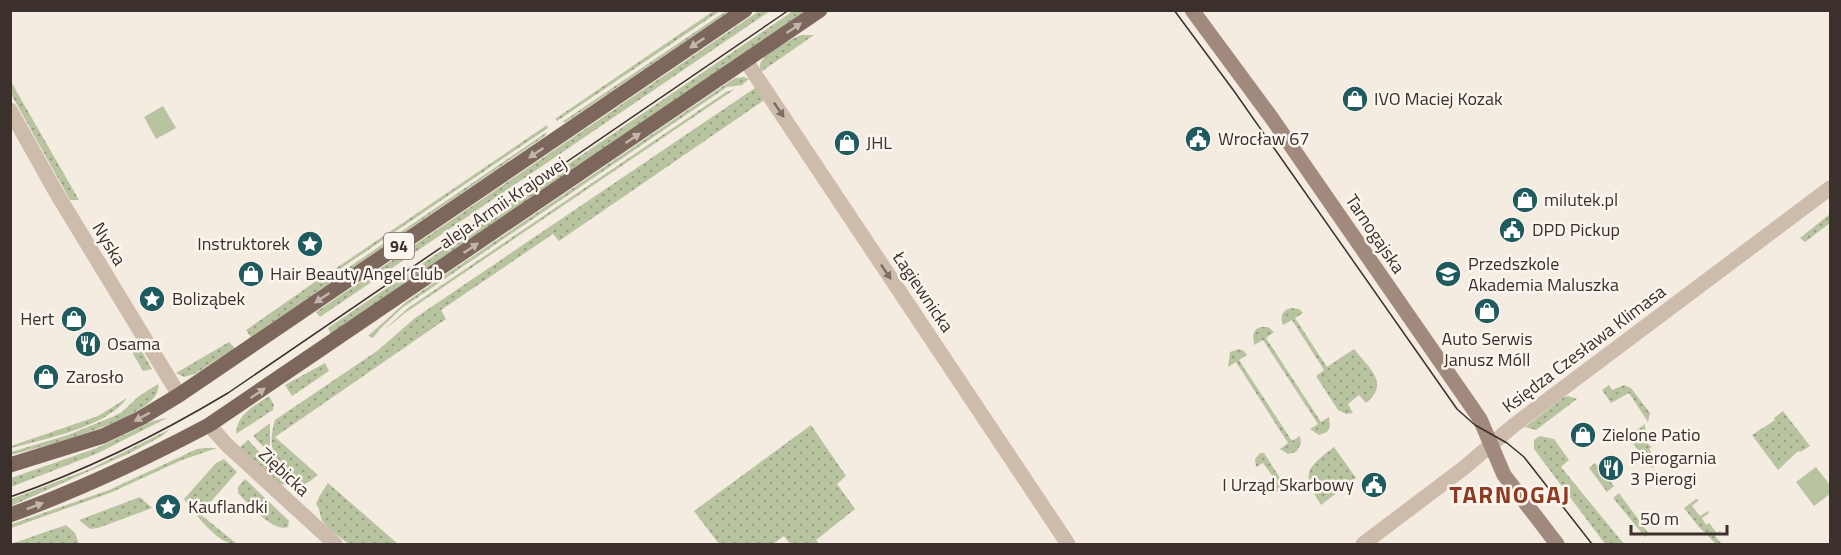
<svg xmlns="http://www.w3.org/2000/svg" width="1841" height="555" font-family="'Titillium Web',sans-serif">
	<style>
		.grass { fill: url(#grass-dots) }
		.park { fill: #b8c4a0 }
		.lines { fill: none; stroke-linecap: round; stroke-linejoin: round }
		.street { stroke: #cdbbac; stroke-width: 15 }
		.secondary { stroke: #a18a7d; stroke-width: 15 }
		.primary { stroke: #7d675c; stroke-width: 15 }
		.tram { stroke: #3b302b; stroke-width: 1.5 }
		.oneway { fill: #c2b5ac }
		.oneway2 { fill: #7d6f65 }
		.labels { text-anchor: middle; stroke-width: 5; stroke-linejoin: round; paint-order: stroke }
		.shield { fill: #fbf5ee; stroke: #756b66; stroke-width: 1.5 }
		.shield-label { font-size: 16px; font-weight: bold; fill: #3b302b }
		.poi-label { font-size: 18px; fill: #3b302b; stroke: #fbf5ee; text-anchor: start }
		.street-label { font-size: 18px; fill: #3b302b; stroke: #fbf5ee }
		.district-label { font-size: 24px; font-weight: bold; letter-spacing: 1.5px; fill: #8c3b22; stroke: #fbf5ee }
	</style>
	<defs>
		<pattern id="grass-dots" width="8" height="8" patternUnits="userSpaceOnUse" patternTransform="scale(1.5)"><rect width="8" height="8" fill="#b8c4a0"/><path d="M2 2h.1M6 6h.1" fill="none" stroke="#97a083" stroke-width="1.8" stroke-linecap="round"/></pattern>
	</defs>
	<rect width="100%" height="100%" fill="#f4ebe1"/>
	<!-- grass -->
	<path class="grass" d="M715 10 720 11 557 121 555 119Z
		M726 11H730L566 122H562Z
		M759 11H770L320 317 316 312Z
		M793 11H805L331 334 328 328Z
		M802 35H814L761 72C760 67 759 66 761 62 765 54 793 37 802 35Z
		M744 77 749 79 742 85 727 87 402 308 381 328 373 338 368 336 407 301 735 78Z
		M10 80 79 200H70L11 94Z
		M758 86 766 99 559 241 553 234 441 310 446 319 275 437 318 475 309 482 300 486C278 463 265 454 275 420L377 351 415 318Z
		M735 89 405 313 384 330 408 308 726 92Z
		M547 125 548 128 340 269 332 271Z
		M547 132 545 136 251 337 246 330 325 275 342 272Z
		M1830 214V223L1805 242 1800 238Z
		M1291 308 1299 309 1303 313 1295 318 1327 367 1354 349C1368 367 1391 383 1366 403L1359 395 1348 404 1353 413 1346 414 1338 410 1316 376 1324 370 1292 320 1283 325C1280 317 1282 310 1291 308Z
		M1261 327H1268L1274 332 1266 338 1321 422 1329 417 1330 426 1327 432 1319 435 1310 429 1318 424 1263 340 1254 345 1253 335 1256 329Z
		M229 342 235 348 195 374 184 377 176 373Z
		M137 343 152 369 143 371 133 354Z
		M1239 349 1244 351 1247 355 1239 360 1292 441 1300 436 1301 444 1296 452 1288 454 1280 449 1288 443 1236 362 1228 367 1230 352Z
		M325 363 329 371 292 396 285 385Z
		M158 384C166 417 36 448 11 455V452L68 435 112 417 122 412 139 396Z
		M1609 385 1612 390 1624 385 1631 388 1650 413 1648 422 1629 393 1611 403 1602 390Z
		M269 396 274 405 273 410 236 434C237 414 253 407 269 396Z
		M1568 396 1577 399 1536 430 1525 427 1564 397Z
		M127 398C109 426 42 440 11 448V446L98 416Z
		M1783 411 1810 446 1800 452 1798 451 1778 470 1752 435 1775 420 1774 418Z
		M166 418H167L96 454 11 487V478L97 448 153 421Z
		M270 423V454L253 436Z
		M1645 424V428L1649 434 1644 439 1651 447 1656 444 1649 449 1657 460 1665 455V459L1652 468 1628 437Z
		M811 425 846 476 837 484 855 509 816 540 819 544H790L784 536 773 544H719L694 511Z
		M170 429 162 436 130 453 11 506V499L90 469Z
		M1540 436 1554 439 1569 460 1561 467 1624 544H1605L1534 449V440Z
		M248 440 290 484 291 487 278 483 239 448Z
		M1334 447 1356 478 1321 505C1301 473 1305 469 1334 447Z
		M205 448H217L182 460 110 493 11 528 12 524 109 490 197 449Z
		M1260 453H1264L1285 486 1283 490 1277 492 1269 488 1277 482 1263 463 1256 467 1255 459Z
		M224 459 237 472 200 514 237 544C217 545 196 514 184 499L216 463Z
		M1595 463 1614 486 1607 492 1589 468Z
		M245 479 289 521 288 527C274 533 248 504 238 493V487Z
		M328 483 398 544H349C341 538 329 530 323 522 319 516 321 509 316 504L319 497Z
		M1619 493 1649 534 1645 537 1613 498Z
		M140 497 152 508 98 528 90 529 79 520Z
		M1696 499 1699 500 1692 506 1700 516 1708 511 1709 513 1702 518 1706 525 1709 523 1717 533 1722 530 1715 536 1722 544H1716L1698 526 1684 508Z
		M66 525 75 533 79 544H48L46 543 41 544H11Z"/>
	<!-- park -->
	<path class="park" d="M163 106 176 128 156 139 144 117Z
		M1816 467 1830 485V494L1814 506 1796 482Z"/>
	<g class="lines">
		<!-- street -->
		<path class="street" d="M746 61 1068 544
			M10 110 57 194 179 395
			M209 425 227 445 335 544
			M1363 544 1465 467 1513 426 1830 188"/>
		<!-- secondary -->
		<path class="secondary" d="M1192 10 1271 117 1480 419 1504 475 1557 544"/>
		<!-- primary -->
		<path class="primary" d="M10 465 103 436 141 418 179 395 745 10
			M10 515C79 490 145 459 209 425L820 10"/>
		<!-- tram -->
		<path class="tram" d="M1174 10 1234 91 1457 409 1475 425 1507 443 1524 457 1592 544
			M10 497C87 470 158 435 228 393L789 10"/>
	</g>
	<!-- one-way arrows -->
	<defs><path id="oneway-solid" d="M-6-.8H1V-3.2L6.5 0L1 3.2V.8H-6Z" transform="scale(1.5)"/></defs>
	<g class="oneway">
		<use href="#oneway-solid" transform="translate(794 28) rotate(-34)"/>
		<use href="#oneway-solid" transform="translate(697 43) rotate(146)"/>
		<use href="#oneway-solid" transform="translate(633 138) rotate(-34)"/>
		<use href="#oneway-solid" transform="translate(536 153) rotate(146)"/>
		<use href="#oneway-solid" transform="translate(471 248) rotate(-34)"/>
		<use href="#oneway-solid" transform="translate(322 298) rotate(146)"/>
		<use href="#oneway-solid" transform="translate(258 393) rotate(-34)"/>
		<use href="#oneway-solid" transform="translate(142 417) rotate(151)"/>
		<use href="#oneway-solid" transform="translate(35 506) rotate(-21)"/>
	</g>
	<g class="oneway2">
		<use href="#oneway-solid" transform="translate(779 110) rotate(56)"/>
		<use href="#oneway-solid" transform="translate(886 272) rotate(56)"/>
	</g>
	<!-- icons -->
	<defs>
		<g id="shop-disc" transform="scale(1.35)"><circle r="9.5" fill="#1f5a5e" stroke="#fbf5ee"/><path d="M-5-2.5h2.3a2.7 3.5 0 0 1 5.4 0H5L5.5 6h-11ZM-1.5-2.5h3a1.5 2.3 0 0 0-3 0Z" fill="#fff"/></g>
		<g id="civic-disc" transform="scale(1.35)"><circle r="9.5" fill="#1f5a5e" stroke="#fbf5ee"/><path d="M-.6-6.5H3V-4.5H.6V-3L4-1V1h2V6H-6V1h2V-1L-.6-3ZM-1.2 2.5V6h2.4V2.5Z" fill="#fff"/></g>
		<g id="sight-disc" transform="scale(1.35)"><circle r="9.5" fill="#1f5a5e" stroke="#fbf5ee"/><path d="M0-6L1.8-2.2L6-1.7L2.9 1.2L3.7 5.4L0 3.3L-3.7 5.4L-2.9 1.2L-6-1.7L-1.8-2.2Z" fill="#fff"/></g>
		<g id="school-disc" transform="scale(1.35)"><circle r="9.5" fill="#1f5a5e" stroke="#fbf5ee"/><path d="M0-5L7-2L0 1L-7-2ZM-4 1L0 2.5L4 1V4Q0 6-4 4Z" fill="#fff"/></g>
		<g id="restaurant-disc" transform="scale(1.35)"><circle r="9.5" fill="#1f5a5e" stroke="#fbf5ee"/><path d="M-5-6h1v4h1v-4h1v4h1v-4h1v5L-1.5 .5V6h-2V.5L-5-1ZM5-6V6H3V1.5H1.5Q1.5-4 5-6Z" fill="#fff"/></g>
	</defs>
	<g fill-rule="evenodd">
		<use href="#shop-disc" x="1355" y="99"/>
		<use href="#civic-disc" x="1198" y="139"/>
		<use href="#shop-disc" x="847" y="143"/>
		<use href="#shop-disc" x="1525" y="200"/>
		<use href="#civic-disc" x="1512" y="230"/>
		<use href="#sight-disc" x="310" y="244"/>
		<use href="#shop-disc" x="251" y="274"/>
		<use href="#school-disc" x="1448" y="274"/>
		<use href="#sight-disc" x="152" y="299"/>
		<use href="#shop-disc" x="1487" y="311"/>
		<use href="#shop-disc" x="74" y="319"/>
		<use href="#restaurant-disc" x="88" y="344"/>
		<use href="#shop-disc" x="46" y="377"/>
		<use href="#shop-disc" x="1583" y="435"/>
		<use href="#restaurant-disc" x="1611" y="468"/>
		<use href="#civic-disc" x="1374" y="485"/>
		<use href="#sight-disc" x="168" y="507"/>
	</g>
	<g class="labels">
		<!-- shield labels -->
		<rect class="shield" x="384" y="233" width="30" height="26" rx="4.5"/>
		<g class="shield-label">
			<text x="399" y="252">94</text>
		</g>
		<!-- poi labels -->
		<g class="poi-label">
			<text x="1374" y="105">IVO Maciej Kozak</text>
			<text x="1218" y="145">Wrocław 67</text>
			<text x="866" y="149">JHL</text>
			<text x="1544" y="206">milutek.pl</text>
			<text x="1532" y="236">DPD Pickup</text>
			<text x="290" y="250" text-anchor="end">Instruktorek</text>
			<text x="1468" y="270">Przedszkole<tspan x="1468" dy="21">Akademia Maluszka</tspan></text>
			<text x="270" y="280">Hair Beauty Angel Club</text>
			<text x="172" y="305">Boliząbek</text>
			<text x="54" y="325" text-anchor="end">Hert</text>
			<text x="1487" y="345" text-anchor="middle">Auto Serwis<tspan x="1487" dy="21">Janusz Móll</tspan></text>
			<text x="107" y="350">Osama</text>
			<text x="66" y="383">Zarosło</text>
			<text x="1602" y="441">Zielone Patio</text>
			<text x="1630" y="464">Pierogarnia<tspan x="1630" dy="21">3 Pierogi</tspan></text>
			<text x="1354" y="491" text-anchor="end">I Urząd Skarbowy</text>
			<text x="188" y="513">Kauflandki</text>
		</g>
		<!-- street labels -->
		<g class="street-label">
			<text transform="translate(503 203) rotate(-34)" y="6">aleja Armii Krajowej</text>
			<text transform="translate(1375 234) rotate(56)" y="6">Tarnogajska</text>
			<text transform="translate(109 244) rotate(59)" y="6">Nyska</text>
			<text transform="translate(923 292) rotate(56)" y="6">Łagiewnicka</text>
			<text transform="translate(1584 349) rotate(-37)" y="6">Księdza Czesława Klimasa</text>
			<text transform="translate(284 472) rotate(43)" y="6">Ziębicka</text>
		</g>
		<!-- district labels -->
		<g class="district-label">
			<text x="1510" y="503">TARNOGAJ</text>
		</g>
	</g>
	<!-- border -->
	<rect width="1841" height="555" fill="none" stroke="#3b302b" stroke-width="24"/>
	<!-- scale -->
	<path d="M1631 525v9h96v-9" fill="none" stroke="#3b302b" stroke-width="3"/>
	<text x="1640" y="525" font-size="18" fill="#3b302b" stroke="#fbf5ee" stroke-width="4.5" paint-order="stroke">50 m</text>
</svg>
